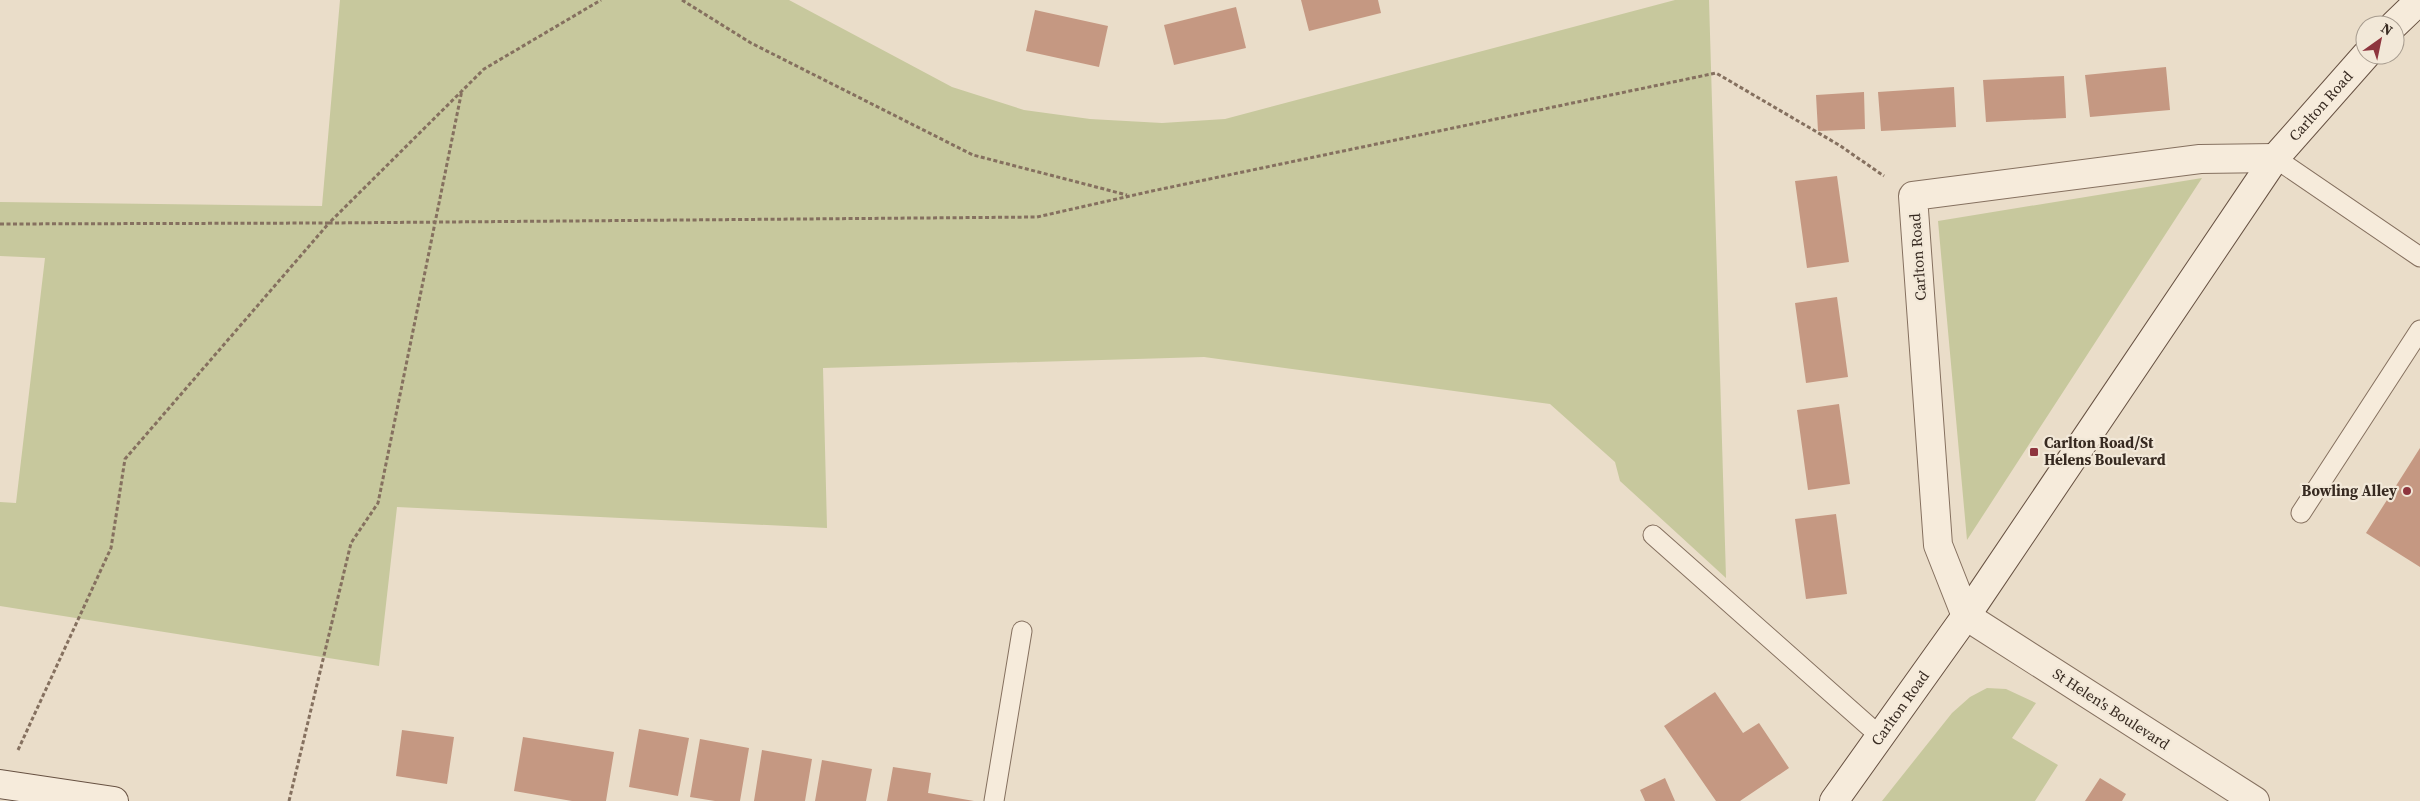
<svg xmlns="http://www.w3.org/2000/svg" width="2420" height="801" font-family="'Source Serif 4',serif">
	<style>
		.green { fill: #c7c89d }
		.building { fill: #c59882 }
		.lines { fill: none; stroke-linecap: round; stroke-linejoin: round }
		.service-casing { stroke: #85705f; stroke-width: 21 }
		.minor-casing { stroke: #85705f; stroke-width: 30 }
		.secondary-casing { stroke: #675142; stroke-width: 30 }
		.path { stroke: #85705f; stroke-width: 3; stroke-dasharray: 4 2.5; stroke-linecap: butt }
		.service { stroke: #f6ebdb; stroke-width: 19 }
		.minor { stroke: #f6ebdb; stroke-width: 28 }
		.secondary { stroke: #f6ebdb; stroke-width: 28 }
		.poi-dot { fill: #8e353e; stroke: #f2e8d8; stroke-width: 2 }
		.labels { text-anchor: middle; stroke-width: 4.5; stroke-linejoin: round; paint-order: stroke }
		.street-label { font-size: 15px; fill: #372a21; stroke: #f2e8d8 }
		.poi-label { font-size: 15px; font-weight: bold; fill: #372a21; stroke: #f2e8d8; text-anchor: start }
	</style>
	<rect width="100%" height="100%" fill="#eaddc9"/>
	<!-- green -->
	<path class="green" d="M340 0H789L952 87 1024 110 1090 119 1162 123 1225 119 1675 0H1709L1726 578 1620 481 1615 462 1550 404 1204 357 823 368 827 528 397 507 379 666 0 606V502L16 503 45 258 0 256V202L322 206Z
		M2202 178 1967 540 1938 221Z
		M1987 688 2006 689 2036 703 2012 738 2058 765 2035 801H1882L1952 713 1970 697Z"/>
	<!-- building -->
	<path class="building" d="M1301 0H1378L1381 13 1309 31Z
		M1236 7 1246 48 1174 65 1164 25Z
		M1035 10 1108 26 1099 67 1026 51Z
		M2166 67 2170 110 2090 117 2085 75Z
		M2064 76 2066 118 1986 122 1983 80Z
		M1954 87 1956 127 1881 131 1878 92Z
		M1864 92 1865 129 1818 131 1816 95Z
		M1837 176 1849 262 1807 268 1795 181Z
		M1837 297 1848 377 1806 383 1795 303Z
		M1839 404 1850 484 1808 490 1797 410Z
		M2420 448V567L2366 533Z
		M1836 514 1847 594 1806 599 1795 519Z
		M1715 692 1743 733 1759 723 1789 768 1740 801H1716L1664 726Z
		M639 729 689 738 678 796 629 787Z
		M402 730 454 737 447 784 396 776Z
		M523 737 614 752 606 801H572L514 791Z
		M700 739 749 748 740 801H715L690 797Z
		M762 750 812 759 805 801H754Z
		M822 760 872 769 866 801H815Z
		M893 767 931 773 928 793 974 801H887Z
		M1665 778 1675 801H1645L1640 790Z
		M2100 778 2126 794 2122 801H2085Z"/>
	<g class="lines">
		<!-- service casing -->
		<g class="service-casing">
			<path id="service" d="M2275 158 2420 257
				M2301 513 2420 330
				M1653 535 1881 737
				M994 801 1022 631"/>
		</g>
		<!-- minor casing -->
		<g class="minor-casing">
			<path id="minor" d="M2255 801 1966 616 1938 545 1913 196 2200 159 2275 158"/>
		</g>
		<!-- secondary casing -->
		<g class="secondary-casing">
			<g id="secondary">
				<path d="M2394 25 2420 0"/>
				<path d="M0 784 114 801"/>
				<path id="s1" d="M1834 801 1966 616 2275 158 2366 55"/>
			</g>
		</g>
		<!-- path -->
		<path class="path" d="M682 0 751 43 973 155 1127 195
			M0 224 329 223 484 69 601 0
			M18 750 111 548 125 459 329 223 1037 217 1152 191 1716 73 1839 145 1884 176
			M289 801 351 543 378 503 462 90"/>
		<!-- service -->
		<use href="#service" class="service"/>
		<!-- minor -->
		<use href="#minor" class="minor"/>
		<!-- secondary -->
		<use href="#secondary" class="secondary"/>
	</g>
	<!-- markers -->
	<g class="poi-dot">
		<rect x="2029" y="447" width="10" height="10" rx="2.5"/>
		<circle cx="2407" cy="491" r="5"/>
	</g>
	<g class="labels">
		<!-- street labels -->
		<g class="street-label">
			<text dy="5" stroke="none"><textPath href="#s1" startOffset="849">Carlton Road</textPath></text>
			<text transform="translate(1918 257) rotate(-94)" y="5">Carlton Road</text>
			<text dy="5" stroke="none"><textPath href="#s1" startOffset="114">Carlton Road</textPath></text>
			<text transform="translate(2111 709) rotate(33)" y="5">St Helen's Boulevard</text>
		</g>
		<!-- poi labels -->
		<g class="poi-label">
			<text x="2044" y="448">Carlton Road/St<tspan x="2044" dy="17">Helens Boulevard</tspan></text>
			<text x="2397" y="496" text-anchor="end">Bowling Alley</text>
		</g>
	</g>
	<!-- north arrow -->
	<g transform="translate(2380 40) rotate(33)"><circle r="24" fill="#f2e8d8" stroke="#a79c8f"/>
	<path d="M0-4L9 19L0 12L-9 19Z" fill="#8e353e"/>
	<text y="-8" font-size="14" font-weight="bold" text-anchor="middle" fill="#372a21">N</text>
	</g>
</svg>
